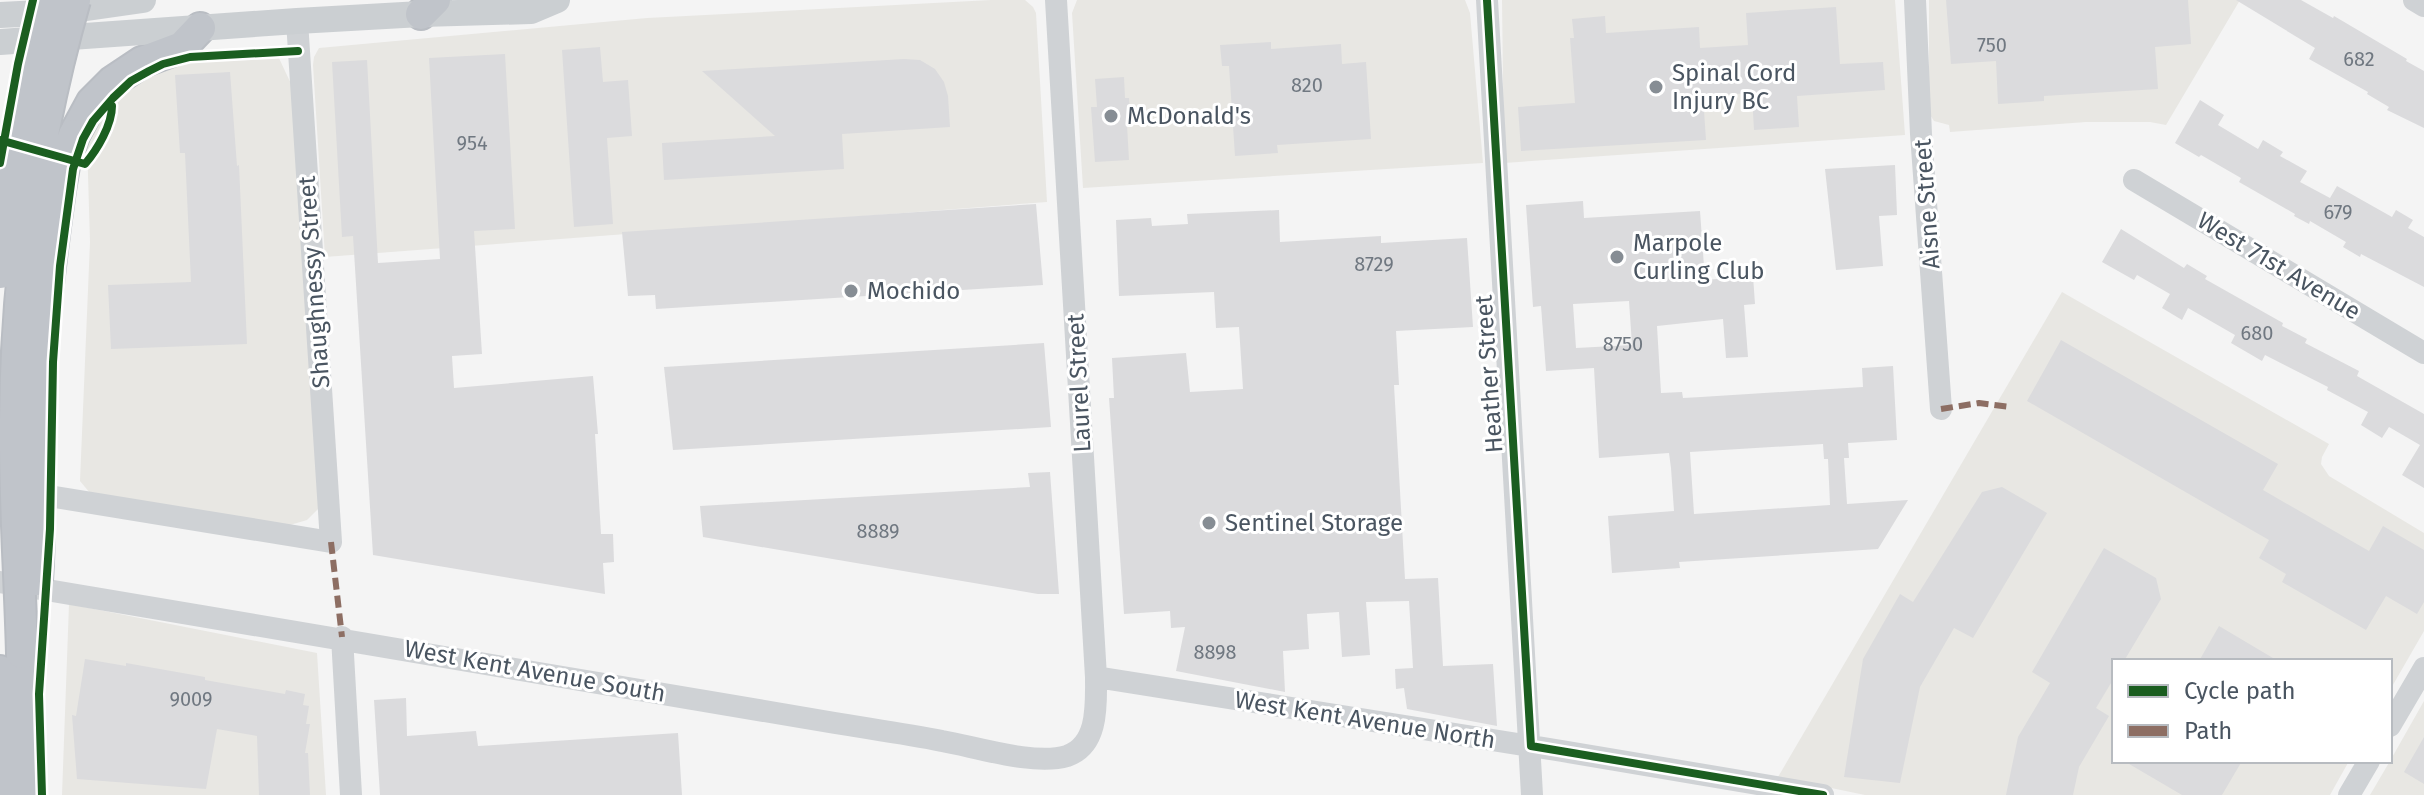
<svg xmlns="http://www.w3.org/2000/svg" width="2424" height="795" font-family="'Fira Sans',sans-serif">
	<style>
		.commercial { fill: #e8e7e3 }
		.building { fill: #dbdbdd; fill-rule: evenodd }
		.lines { fill: none; stroke-linecap: round; stroke-linejoin: round }
		.highway-casing { stroke: #b9bdc3; stroke-width: 34 }
		.minor { stroke: #cfd2d5; stroke-width: 22 }
		.major { stroke: #cbcfd2; stroke-width: 26 }
		.highway { stroke: #c0c4ca; stroke-width: 30 }
		.highway-bridge-casing { stroke: #b9bdc3; stroke-width: 34; stroke-linecap: butt }
		.highway-bridge { stroke: #c0c4ca; stroke-width: 30 }
		.quiet { stroke: #8d6e63; stroke-width: 6; stroke-dasharray: 12 6; stroke-linecap: butt }
		.cycleway-casing { stroke: #fff; stroke-width: 13 }
		.cycleway { stroke: #1b5e20; stroke-width: 8 }
		.poi-dot { fill: #868d94; stroke: #fff; stroke-width: 3 }
		.labels { text-anchor: middle; stroke-width: 6; stroke-linejoin: round; paint-order: stroke }
		.number-label { font-size: 20px; fill: #707881 }
		.poi-label { font-size: 24px; fill: #4a5561; stroke: #fff; text-anchor: start }
		.street-label { font-size: 24px; fill: #4a5561; stroke: #fff }
	</style>
	<rect width="100%" height="100%" fill="#f4f4f4"/>
	<!-- commercial -->
	<path class="commercial" d="M991 0H1025L1033 7 1036 13 1047 202 325 257 313 65 314 57 319 48 647 18Z
		M1077 0H1465L1470 13 1483 163 1083 188 1072 13Z
		M1502 0H1895L1905 135 1504 163Z
		M1929 0H2240L2166 125 2150 122H2086L1950 132 1949 125 1934 121 1929 113Z
		M265 48 278 56 292 86 319 508 307 520 290 525 90 493 80 481 90 242 87 141 98 107 176 57 198 53Z
		M2062 292 2329 444 2322 457 2321 464 2329 476 2424 533V631L2390 690V661H2114V761H2349L2330 795H1865L1778 777Z
		M69 604 317 653 326 795H62Z
		M2424 701V795H2370L2390 761Z"/>
	<!-- building -->
	<path class="building" d="M1946 0H2188L2191 44 2155 47 2158 89 2044 96V101L1998 104 1996 61 1951 64Z
		M2236 0H2301L2333 18 2334 16 2407 59 2406 61 2424 71V128L2387 110 2389 107 2367 94 2368 92 2309 59 2315 48Z
		M1836 7 1840 64 1883 62 1885 90 1797 96 1799 127 1754 130 1752 93 1703 96 1706 140 1521 151 1518 107 1575 103 1570 38H1574L1572 19 1605 16 1606 33 1699 27 1700 48 1748 45 1746 13Z
		M1271 42V49L1341 44 1342 64 1366 62 1371 139 1277 145 1278 153 1235 156 1229 66H1222L1220 45Z
		M600 47 603 82 628 80 632 136 607 138 613 224 574 227 562 50Z
		M505 54 515 229 474 231 482 354 452 356 454 388 593 376 598 434H595L601 534H613L614 562 603 563 605 594 373 555 353 236 342 237 332 62 367 60 378 263 440 259 429 58Z
		M904 59 920 60 935 69 944 82 948 96 950 127 842 134 844 169 664 180 662 143 775 136 702 71Z
		M230 72 237 166 239 165 247 344 111 349 108 285 191 282 185 153H180L175 75Z
		M1124 77 1125 98H1129L1131 125H1127L1129 160 1095 162 1091 107H1097L1095 79Z
		M2200 100 2224 115 2218 125 2258 149 2263 140 2283 152 2280 156 2307 171 2300 182 2330 198 2337 186 2392 217 2396 210 2413 220 2408 228 2424 237V287L2361 254 2360 257 2343 247 2346 242 2310 221 2309 224 2294 216 2295 214 2239 182 2241 178 2201 155 2199 157 2175 143Z
		M1895 165 1897 215 1879 216 1883 266 1836 270 1825 169Z
		M1583 201 1584 218 1700 211 1705 280 1753 276 1755 304 1744 305 1748 357 1726 358 1723 319 1657 326 1661 393 1682 392 1683 398 1701 397 1863 387 1862 368 1893 366 1897 440 1848 443 1849 458H1844L1847 504 1908 500 1878 549 1679 562 1680 568 1612 573 1608 516 1674 511 1671 468 1669 453 1599 458 1594 368 1546 371 1541 306 1533 307 1526 205ZM1629 301 1632 345 1576 348 1573 304ZM1823 444 1824 459H1828L1830 505 1694 514 1690 452Z
		M1036 204 1043 285 656 309 655 295 628 296 622 232Z
		M1279 210 1280 242 1381 236V243L1467 238 1473 327 1396 331 1399 385H1394L1405 579 1438 578 1443 666 1493 664 1497 726 1407 709 1404 688 1396 689 1395 669 1413 668 1409 601 1366 602 1370 655 1342 657 1339 612 1307 614 1309 649 1283 651 1285 692 1176 671 1185 627 1171 628 1170 611 1124 614 1109 398H1114L1112 358 1186 353 1190 392 1243 389 1239 327 1216 328 1214 292 1119 296 1116 220 1151 218 1152 226 1188 224 1187 214Z
		M2121 229 2184 268 2187 264 2207 276 2205 279 2283 323 2282 326 2307 339 2305 343 2359 371 2357 376 2424 414V488L2402 475 2420 445 2389 427 2382 438 2361 425 2368 412 2327 390 2328 387 2265 355 2262 361 2231 343 2235 335 2188 308 2182 320 2162 308 2170 294 2137 275 2134 280 2102 262Z
		M2061 340 2278 464 2263 490 2369 551 2383 526 2424 550V602L2417 614 2386 596 2366 630 2282 582 2286 574 2259 558 2269 540 2027 401Z
		M1044 343 1051 427 673 450 664 367Z
		M1050 472 1059 594H1038L703 537 700 506 1030 487 1028 473Z
		M2002 487 2047 513 1973 638 1954 628 1920 687 1900 783 1844 777 1863 659 1900 594 1913 602 1982 492Z
		M2104 548 2156 578 2161 599 2124 661H2114V678L2096 708 2109 716 2079 767 2073 795H2006L2018 737 2050 683 2032 672Z
		M2219 626 2278 661H2199Z
		M85 659 126 666V663L205 677V680L285 694 286 690 305 694 303 705 309 706 306 724H310L305 753H308L310 795H259L257 736 217 729 206 789 77 779 72 715 76 716Z
		M406 698 407 736 476 731 478 746 678 733 682 795H380L374 700Z
		M2424 737V784L2404 772Z
		M2124 761H2242L2222 795H2182Z"/>
	<g class="lines">
		<!-- highway casing -->
		<g class="highway-casing">
			<path id="highway" d="M421 14 435 0
				M74 135 92 102 112 82 142 62 182 47 200 28
				M22 653 27 795
				M0 671 6 789"/>
		</g>
		<!-- minor -->
		<path class="minor" d="M1487 0 1532 795
			M1915 0 1921 134 1941 409
			M2414 0 2424 6
			M2134 180 2424 353
			M0 488 331 542 297 21
			M0 582C279 627 557 675 835 723 871 729 907 734 942 741 976 747 1035 766 1067 756 1099 745 1096 704 1096 677L1056 0
			M342 637 351 795
			M1096 677 1562 751 1823 795
			M2390 726 2424 668
			M2349 795 2369 761"/>
		<!-- major -->
		<path class="major" d="M0 15 59 12 143 0
			M0 42 297 21 421 14 531 11 557 0"/>
		<!-- highway -->
		<use href="#highway" class="highway"/>
		<!-- highway-bridge casing -->
		<g class="highway-bridge-casing">
			<path id="highway-bridge" d="M0 273C10 181 26 90 47 0
				M37 580C42 507 37 434 41 360 45 303 52 246 60 190L64 166 74 135
				M22 653C20 576 14 498 15 421 16 278 36 137 75 0"/>
		</g>
		<!-- highway-bridge -->
		<use href="#highway-bridge" class="highway-bridge"/>
		<!-- quiet -->
		<path class="quiet" d="M1941 409 1979 403 2011 407
			M331 542 342 637"/>
		<!-- cycleway casing -->
		<g class="cycleway-casing">
			<path id="cycleway" d="M1487 0 1531 746 1823 795
				M0 140 85 164C97 150 112 125 112 106
				M0 163 18 64 33 0
				M42 795 39 694 50 529 53 362 60 266 73 169 83 139 93 121 113 98 131 81 149 71 163 64 190 57 298 51"/>
		</g>
		<!-- cycleway -->
		<use href="#cycleway" class="cycleway"/>
	</g>
	<!-- markers -->
	<g class="poi-dot">
		<circle cx="1656" cy="87" r="8"/>
		<circle cx="1111" cy="116" r="8"/>
		<circle cx="1617" cy="257" r="8"/>
		<circle cx="851" cy="291" r="8"/>
		<circle cx="1209" cy="523" r="8"/>
	</g>
	<g class="labels">
		<!-- number labels -->
		<g class="number-label">
			<text x="1992" y="52">750</text>
			<text x="2359" y="66">682</text>
			<text x="1307" y="92">820</text>
			<text x="472" y="150">954</text>
			<text x="2338" y="219">679</text>
			<text x="1374" y="271">8729</text>
			<text x="2257" y="340">680</text>
			<text x="1623" y="351">8750</text>
			<text x="878" y="538">8889</text>
			<text x="1215" y="659">8898</text>
			<text x="191" y="706">9009</text>
		</g>
		<!-- poi labels -->
		<g class="poi-label">
			<text x="1672" y="81">Spinal Cord<tspan x="1672" dy="28">Injury BC</tspan></text>
			<text x="1127" y="124">McDonald's</text>
			<text x="1633" y="251">Marpole<tspan x="1633" dy="28">Curling Club</tspan></text>
			<text x="867" y="299">Mochido</text>
			<text x="1225" y="531">Sentinel Storage</text>
		</g>
		<!-- street labels -->
		<g class="street-label">
			<text transform="translate(1927 204) rotate(-94)" y="8">Aisne Street</text>
			<text transform="translate(2279 266) rotate(31)" y="8">West 71st Avenue</text>
			<text transform="translate(314 282) rotate(-94)" y="8">Shaughnessy Street</text>
			<text transform="translate(1489 374) rotate(-94)" y="8">Heather Street</text>
			<text transform="translate(1079 383) rotate(-93)" y="8">Laurel Street</text>
			<text transform="translate(535 671) rotate(10)" y="8">West Kent Avenue South</text>
			<text transform="translate(1365 720) rotate(9)" y="8">West Kent Avenue North</text>
		</g>
	</g>
	<!-- legend -->
	<rect x="2112" y="659" width="280" height="104" fill="#ffffff" stroke="#b7bbc0" stroke-width="2"/>
	<rect x="2128" y="685" width="40" height="12" fill="#1b5e20" stroke="#b7bbc0" stroke-width="2"/>
	<text x="2184" y="699" font-size="24" fill="#4a5561">Cycle path</text>
	<rect x="2128" y="725" width="40" height="12" fill="#8d6e63" stroke="#b7bbc0" stroke-width="2"/>
	<text x="2184" y="739" font-size="24" fill="#4a5561">Path</text>
</svg>
